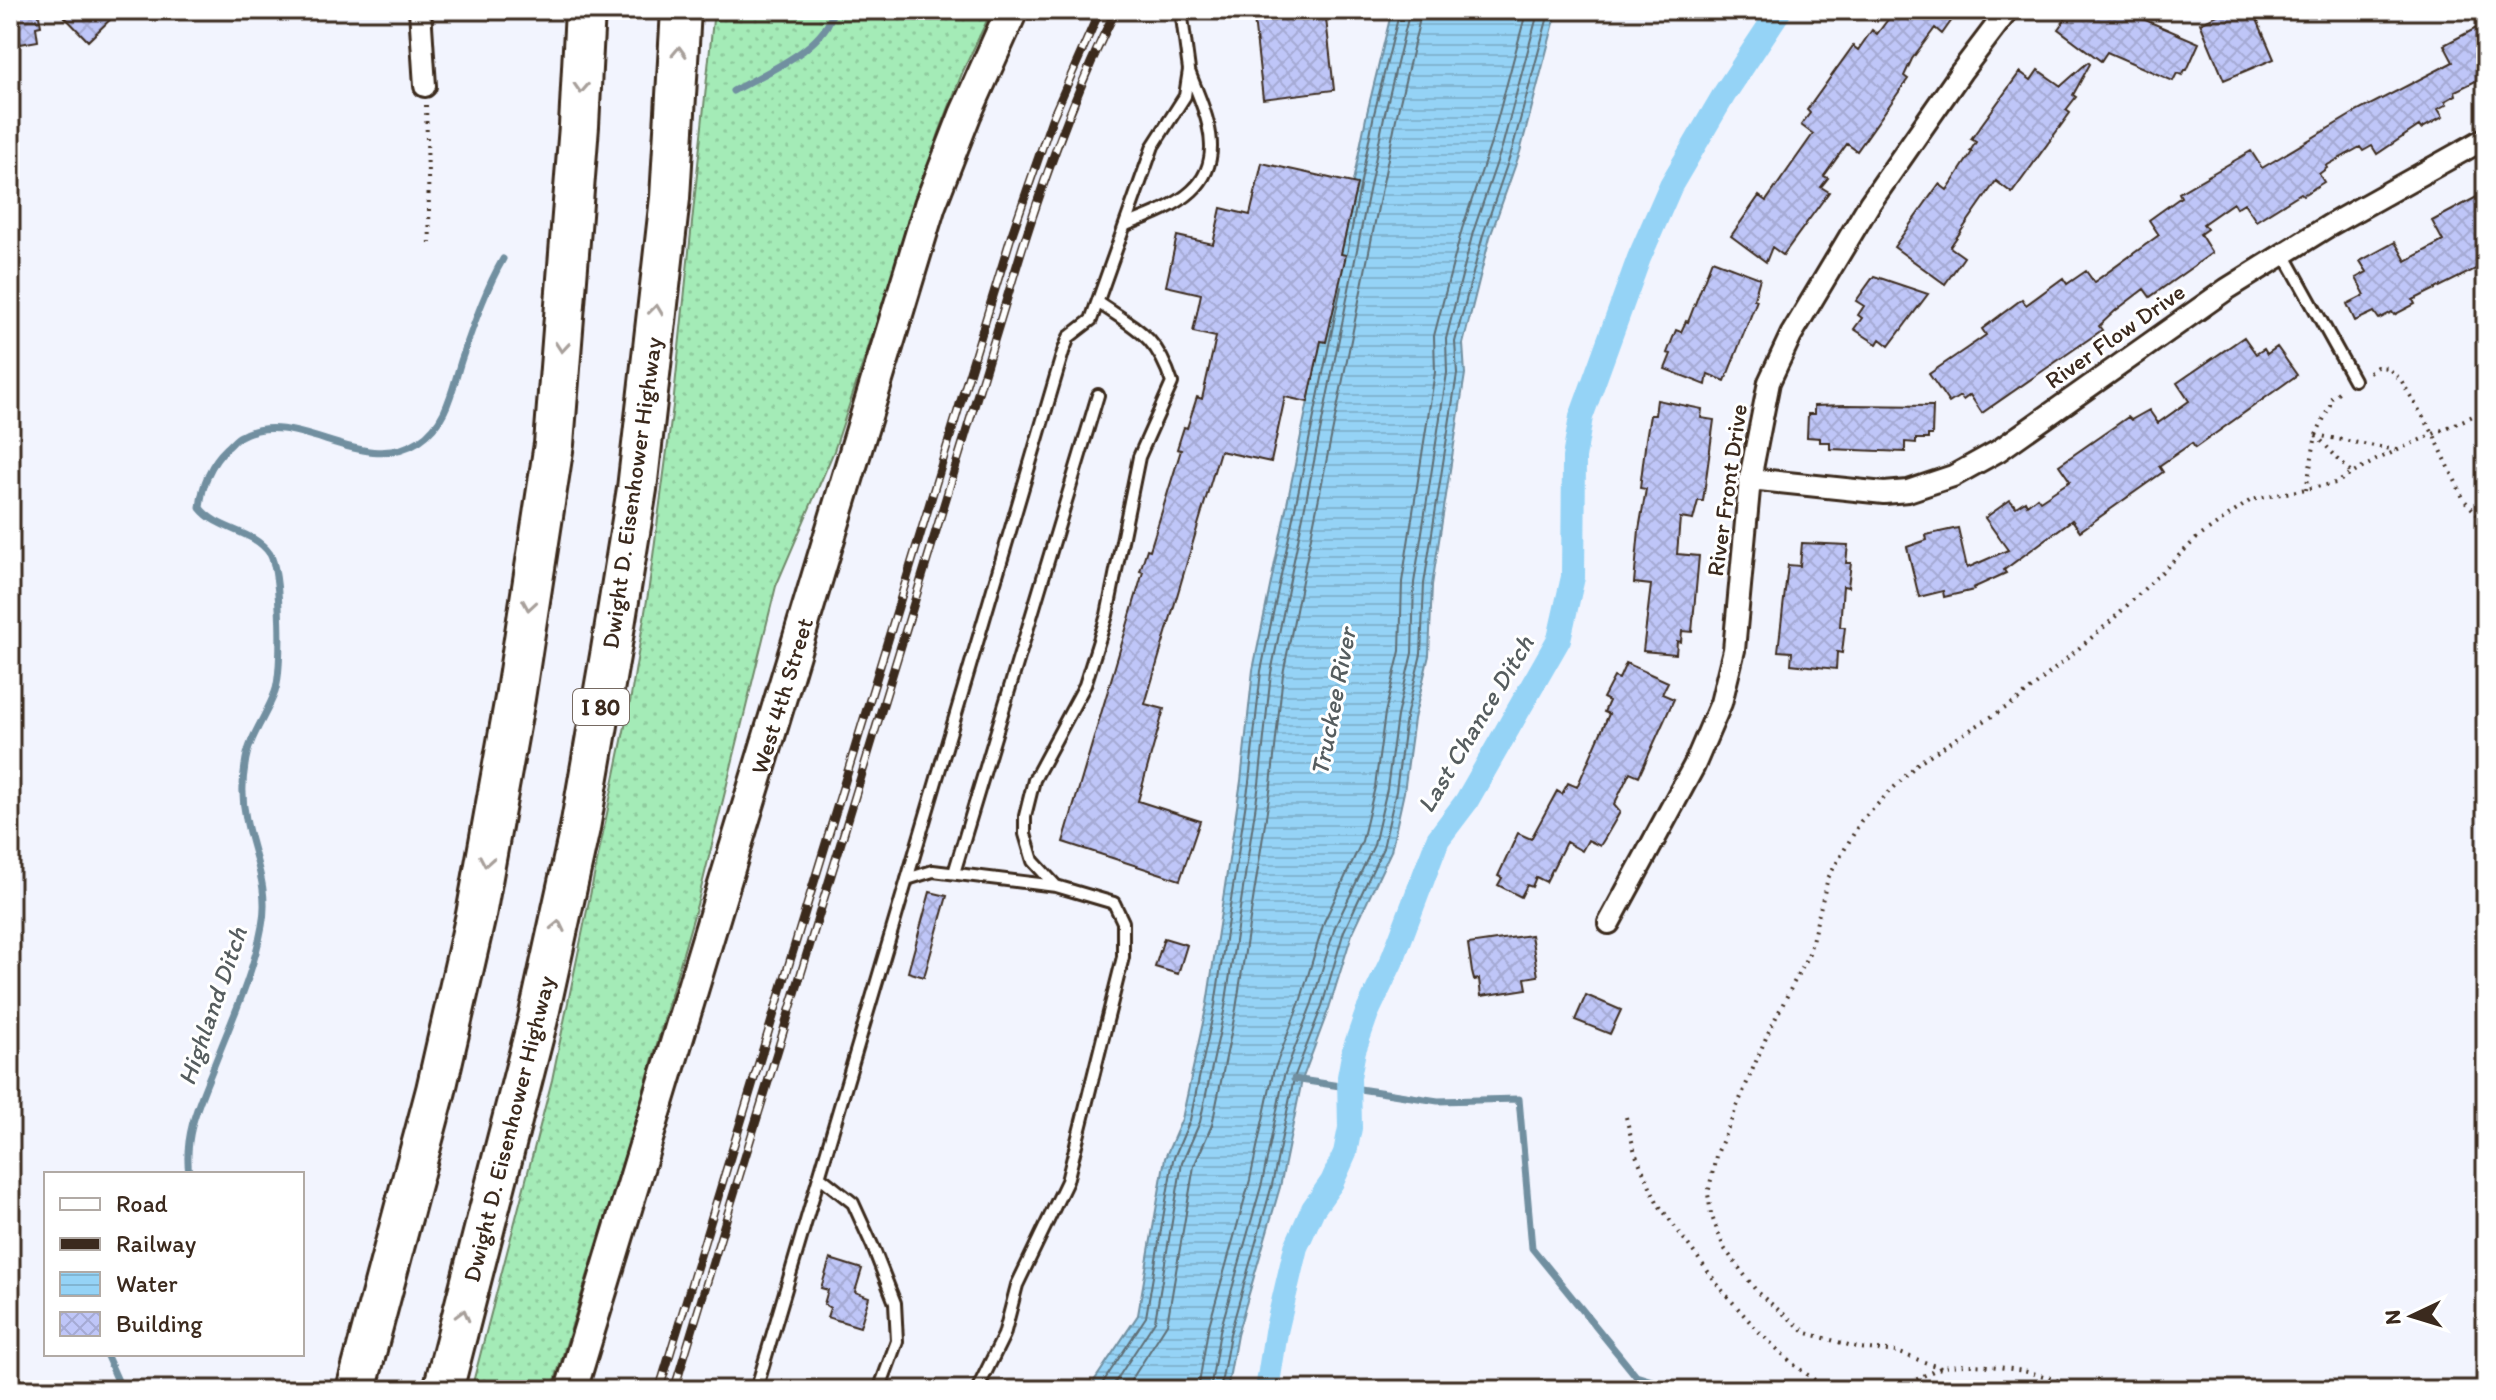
<svg xmlns="http://www.w3.org/2000/svg" width="2496" height="1400" font-family="Itim,sans-serif">
	<style>
		.grass { fill: url(#grass-dots); stroke: #708a6a; stroke-width: 2 }
		.water { fill: url(#water-rules); stroke: #718fa0; stroke-width: 2 }
		.lines { fill: none; stroke-linecap: round; stroke-linejoin: round }
		.shore { stroke: #5f6e74; stroke-width: 2 }
		.stream { stroke: #718fa0; stroke-width: 7 }
		.canal { stroke: #95d3f6; stroke-width: 24 }
		.building { fill: url(#building-cross-hatch); stroke: #3b2a1e; stroke-width: 2 }
		.service-casing { stroke: #3b2a1e; stroke-width: 16 }
		.minor-casing { stroke: #3b2a1e; stroke-width: 26 }
		.secondary-casing { stroke: #3b2a1e; stroke-width: 36 }
		.motorway-casing { stroke: #3b2a1e; stroke-width: 44 }
		.path { stroke: #3b2a1e; stroke-width: 4; stroke-dasharray: 2 6; stroke-linecap: butt }
		.service { stroke: #fff; stroke-width: 10 }
		.minor { stroke: #fff; stroke-width: 20 }
		.secondary { stroke: #fff; stroke-width: 30 }
		.motorway { stroke: #fff; stroke-width: 38 }
		.rail-casing { stroke: #3b2a1e; stroke-width: 9 }
		.rail { stroke: #fff; stroke-width: 6; stroke-dasharray: 18; stroke-linecap: butt }
		.oneway { stroke: #a79f9a }
		.labels { text-anchor: middle; stroke-width: 6; stroke-linejoin: round; paint-order: stroke }
		.shield { fill: #fff; stroke: #766a62; stroke-width: 2 }
		.shield-label { font-size: 22px; font-weight: bold; fill: #3b2a1e }
		.street-label { font-size: 24px; fill: #3b2a1e; stroke: #fff }
		.water-label { font-size: 26px; font-style: italic; fill: #565d5f; stroke: #fff }
	</style>
	<defs>
		<pattern id="grass-dots" width="8" height="8" patternUnits="userSpaceOnUse" patternTransform="scale(2)"><rect width="8" height="8" fill="#a4ebb7"/><path d="M2 2h.1M6 6h.1" fill="none" stroke="#8eca9d" stroke-width="1.8" stroke-linecap="round"/></pattern>
		<pattern id="water-rules" width="6" height="5" patternUnits="userSpaceOnUse" patternTransform="scale(2)"><rect width="6" height="5" fill="#95d3f6"/><path d="M0 2.5h6" fill="none" stroke="#81b5d2"/></pattern>
		<pattern id="building-cross-hatch" width="8" height="8" patternUnits="userSpaceOnUse" patternTransform="scale(2)"><rect width="8" height="8" fill="#bfc6f8"/><path d="M0 0l8 8M0 8l8-8" fill="none" stroke="#a5aad4"/></pattern>
	</defs>
	<rect width="100%" height="100%" fill="#f2f4fe"/>
	<filter id="ink" filterUnits="userSpaceOnUse"><feTurbulence type="fractalNoise" baseFrequency=".0125" numOctaves="2"/><feDisplacementMap in="SourceGraphic" scale="16" xChannelSelector="R" yChannelSelector="G"/><feConvolveMatrix kernelMatrix="1 2 1 2 8 2 1 2 1" color-interpolation-filters="sRGB"/></filter>
	<g filter="url(#ink)">
		<!-- grass -->
		<path class="grass" d="M714 10H992L963 71 939 133 834 451 776 586 698 901 630 1138 552 1390H471L552 1080 630 702 648 594 673 406Z"/>
		<!-- water -->
		<path class="water" d="M1392 10H1553L1555 19 1520 152 1490 237 1463 344 1465 374 1432 585 1429 655 1414 719 1404 792 1391 851 1352 934 1329 1008 1302 1080 1280 1187 1237 1335 1227 1390H1088L1138 1315 1165 1158 1182 1119 1207 1004 1241 781 1253 670 1367 113Z"/>
		<g class="lines">
			<!-- shore -->
			<path class="shore" d="M1347 254 1374 114 1400 10
				M1098 1390 1146 1317 1173 1160 1190 1120 1215 1005 1249 782 1261 671 1341 287
				M1110 1390 1155 1321 1182 1163 1200 1122 1225 1007 1259 784 1271 673 1384 117 1410 10
				M1125 1390 1167 1324 1194 1166 1212 1125 1236 1009 1271 785 1283 674 1396 119 1422 10
				M1198 1390 1208 1329 1250 1180 1273 1073 1301 999 1324 922 1362 841 1375 787 1385 713 1400 651 1402 582 1435 372 1434 336 1462 229 1491 143 1524 20V10
				M1210 1390 1220 1331 1262 1183 1284 1076 1312 1003 1335 927 1374 845 1387 789 1397 716 1412 653 1414 583 1447 373 1446 339 1473 232 1502 147 1536 20V10
				M1220 1390 1230 1334 1272 1185 1294 1078 1322 1006 1344 931 1383 848 1396 791 1406 717 1421 654 1424 584 1457 374 1455 342 1483 235 1512 150 1547 20 1546 10"/>
			<!-- stream -->
			<path class="stream" d="M733 91C764 73 827 48 833 10
				M1294 1079 1438 1101 1519 1099 1532 1248 1636 1376 1682 1390
				M189 1174C183 1132 202 1097 217 1058 234 1015 254 971 262 926 270 887 253 856 246 819 242 801 242 783 245 765 248 738 266 717 275 692 283 671 281 572 270 554 253 529 218 531 200 508 202 486 210 464 227 448 231 445 236 438 241 436 296 406 362 478 419 441 447 423 452 390 461 361 473 327 485 290 503 259
				M106 1354 122 1390"/>
			<!-- canal -->
			<path class="canal" d="M1267 1390 1276 1332 1296 1247 1313 1209 1332 1182 1345 1153 1350 1128 1349 1077 1354 1050 1367 1013 1393 958 1438 839 1466 802 1559 639 1573 577 1574 458 1581 417 1639 258 1671 185 1725 93 1780 10"/>
		</g>
		<!-- building -->
		<path class="building" d="M14 10H38L41 26 36 27 38 41 20 44Z
			M58 10H120L88 41Z
			M1253 10H1325L1334 90 1263 99Z
			M1895 10H1959L1942 34 1935 28 1912 59 1904 76 1908 79 1857 151 1847 144 1824 176 1828 178 1821 187 1829 192 1783 255 1772 247 1766 262 1731 236 1759 196 1766 201 1813 134 1801 125 1810 113 1807 110 1853 46 1858 50 1872 30 1877 34Z
			M2072 10H2140L2136 16 2199 43 2187 70H2185L2182 75 2177 73 2173 81 2107 52 2101 61 2058 29Z
			M2228 10H2253L2274 59 2224 80 2200 23Z
			M2486 23V76L2455 91 2456 95 2445 101 2447 104 2438 109 2443 117 2421 129 2419 126 2377 154 2372 146 2363 151 2360 147 2326 166 2327 168 2319 174 2324 182 2303 195 2301 193 2256 221 2244 203 2236 208 2233 203 2203 224 2207 229 2200 234 2212 253 2150 297 2144 289 2115 311 2099 326 2102 330 1982 413 1970 395 1963 400 1960 396 1949 403 1929 374 1986 335 1982 329 2022 299 2026 305 2063 278 2067 284 2086 271 2094 282 2159 235 2149 220 2181 197 2179 193 2251 151 2262 168 2354 113 2453 62 2444 45Z
			M2088 62 2090 64 2073 95 2076 97 2066 110 2070 113 2012 193 1996 181 1950 247 1964 257 1945 284 1894 247 1939 184 1947 190 1972 152 1970 151 1976 142 1971 139 2020 72 2031 80 2038 70 2061 86Z
			M1262 163 1357 184 1341 254 1346 255 1326 342 1321 341 1308 402 1285 397 1271 462 1220 451 1145 704 1164 709 1138 801 1200 821 1180 880 1063 842 1143 572 1140 571 1147 549 1150 550 1181 450 1177 449 1184 427 1187 428 1197 397 1202 399 1216 337 1193 332 1201 294 1166 286 1177 236 1213 244 1221 208 1250 215Z
			M2486 192V264L2413 300 2415 304 2394 315 2392 312 2379 319 2374 312 2355 321 2347 304 2365 295 2356 278 2367 272 2360 261 2395 242 2406 261 2443 241 2432 221Z
			M1712 260 1760 278 1754 299 1757 300 1725 381 1708 374 1706 385 1665 369 1671 354 1667 353 1676 330 1681 332 1686 321 1688 322Z
			M1874 276 1928 294 1889 346 1880 339 1877 344 1854 329 1862 318 1858 315 1864 306 1856 301Z
			M2244 337 2256 354 2264 349 2267 354 2277 347 2297 375 2195 448 2192 443 2159 466 2163 472 2080 531 2072 520 2004 570 2006 573 1973 588 1974 590 1944 597 1943 591 1919 597 1907 547 1927 540 1926 535 1958 528 1967 568 2008 550 1985 518 2010 500 2016 507 2025 501 2027 505 2037 497 2040 501 2070 481 2059 465 2128 417 2131 420 2149 410 2158 423 2189 401 2177 383Z
			M1657 400 1702 409 1701 418 1714 420 1703 501H1698L1693 520 1680 518 1677 554 1699 556 1692 632 1682 631 1681 642 1677 641 1676 654 1643 651 1651 585 1634 583 1639 530 1646 489 1640 488 1646 439 1650 415H1655Z
			M1846 405 1933 406 1932 435H1928V439H1916V443L1905 442V452L1830 449V442H1820V438L1807 437 1808 414H1814V406Z
			M1802 543 1848 545 1846 563H1851L1848 587 1843 586 1840 627H1845L1842 653 1837 652 1836 669 1791 664 1792 652 1778 651 1788 565 1800 566Z
			M1626 663 1668 682 1662 694 1674 699 1639 776 1630 772 1614 805 1620 812 1605 838 1600 846 1588 840 1582 851 1566 842 1546 882 1536 877 1532 887 1527 885 1521 897 1498 885 1502 878 1498 876 1518 833 1531 839 1557 791 1562 794 1568 783 1577 787 1609 714 1604 712 1609 701 1603 698 1614 677 1619 679Z
			M930 892 947 896 924 977 908 972Z
			M1531 935 1538 976 1525 978 1527 989 1481 996 1479 979 1474 980 1472 972 1468 944Z
			M1164 938 1187 945 1178 974 1155 967Z
			M1586 995 1621 1010 1610 1034 1575 1020Z
			M830 1259 862 1269 855 1292 869 1297 860 1327 827 1317 830 1308 824 1304 828 1290 821 1288Z"/>
		<g class="lines">
			<!-- service casing -->
			<g class="service-casing">
				<path id="service" d="M1126 225C1175 206 1224 188 1208 124 1204 106 1195 88 1189 71
					M2284 254 2354 380
					M954 873 1098 395
					M907 879 933 871 1056 886
					M819 1176 853 1203 873 1247 895 1303 897 1341 879 1390
					M756 1390 1063 352 1069 337 1091 320 1153 146 1185 96 1189 70 1181 10
					M977 1390 1004 1335 1017 1285 1067 1181 1123 957V922L1114 903 1056 886 1033 861 1025 834V816L1034 780 1085 685 1107 615 1139 457 1172 383C1157 336 1137 329 1099 303"/>
			</g>
			<!-- minor casing -->
			<g class="minor-casing">
				<path id="minor" d="M420 10 425 86
					M1750 479 1884 493 1908 491 1953 476 1998 451 2227 289 2330 225 2486 138
					M1609 923 1694 766 1721 703 1734 650 1750 479 1769 382 1791 335 1870 203 1961 72 2008 10"/>
			</g>
			<!-- secondary casing -->
			<g class="secondary-casing">
				<path id="secondary" d="M571 1390 930 205 965 115 1012 10"/>
			</g>
			<!-- motorway casing -->
			<g class="motorway-casing">
				<path id="motorway" d="M356 1390 436 1090 476 915 515 698 554 444 579 126 585 10
					M443 1390 538 1019 580 828 611 650 637 489 670 198 681 10"/>
			</g>
			<!-- path -->
			<path class="path" d="M426 105 430 245
				M2369 372 2377 367 2388 368 2401 380 2434 435 2464 500 2486 523
				M2316 435 2396 450
				M2316 435 2352 474
				M2306 490 2316 435 2330 405V399L2341 390
				M1626 1117 1635 1153 1658 1204 1721 1289 1758 1331 1793 1364 1828 1390
				M1941 1368 1897 1352 1859 1348 1807 1333 1758 1293 1724 1248 1711 1214 1708 1194 1716 1156 1768 1033 1809 953 1828 878 1861 821 1919 762 2018 700 2111 621 2196 539 2251 500 2336 483 2376 460 2486 410
				M1895 1390C1910 1384 1926 1373 1941 1368 1971 1359 2052 1372 2077 1390"/>
			<!-- service -->
			<use href="#service" class="service"/>
			<!-- minor -->
			<use href="#minor" class="minor"/>
			<!-- secondary -->
			<use href="#secondary" class="secondary"/>
			<!-- motorway -->
			<use href="#motorway" class="motorway"/>
			<!-- rail casing -->
			<g class="rail-casing">
				<path id="rail" d="M659 1390 1011 237 1052 119 1100 10
					M674 1390 1022 249C1048 167 1077 87 1116 10"/>
			</g>
			<!-- rail -->
			<use href="#rail" class="rail"/>
		</g>
		<!-- one-way arrows -->
		<defs><path id="oneway-chevron" d="M-2-3.5L2.5 0L-2 3.5" fill="none" stroke-width="1.6" stroke-linecap="round" stroke-linejoin="round" transform="scale(2)"/></defs>
		<g class="oneway">
			<use href="#oneway-chevron" transform="translate(679 52) rotate(-88)"/>
			<use href="#oneway-chevron" transform="translate(581 88) rotate(93)"/>
			<use href="#oneway-chevron" transform="translate(656 310) rotate(-83)"/>
			<use href="#oneway-chevron" transform="translate(562 347) rotate(95)"/>
			<use href="#oneway-chevron" transform="translate(529 605) rotate(99)"/>
			<use href="#oneway-chevron" transform="translate(486 861) rotate(100)"/>
			<use href="#oneway-chevron" transform="translate(558 926) rotate(-78)"/>
			<use href="#oneway-chevron" transform="translate(463 1315) rotate(-75)"/>
		</g>
	</g>
	<g class="labels">
		<!-- shield labels -->
		<rect class="shield" x="573" y="689" width="56" height="36" rx="6"/>
		<g class="shield-label">
			<text x="601" y="715">I 80</text>
		</g>
		<!-- street labels -->
		<g class="street-label">
			<text transform="translate(2115 336) rotate(-35)" y="8">River Flow Drive</text>
			<text transform="translate(1727 490) rotate(-82)" y="8">River Front Drive</text>
			<text transform="translate(632 493) rotate(-82)" y="8">Dwight D. Eisenhower Highway</text>
			<text transform="translate(782 696) rotate(-73)" y="8">West 4th Street</text>
			<text transform="translate(509 1129) rotate(-76)" y="8">Dwight D. Eisenhower Highway</text>
		</g>
		<!-- water labels -->
		<g class="water-label">
			<text transform="translate(1333 702) rotate(-79)" y="9">Truckee River</text>
			<text transform="translate(1475 724) rotate(-59)" y="9">Last Chance Ditch</text>
			<text transform="translate(212 1006) rotate(-71)" y="9">Highland Ditch</text>
		</g>
	</g>
	<!-- margin -->
	<rect width="2496" height="1400" fill="none" stroke="#fff" stroke-width="40"/>
	<rect x="20" y="20" width="2456" height="1360" fill="none" stroke="#3b2a1e" stroke-width="3" filter="url(#ink)"/>
	<!-- legend -->
	<rect x="44" y="1172" width="260" height="184" fill="#ffffff" stroke="#b1aaa5" stroke-width="2"/>
	<rect x="60" y="1198" width="40" height="12" fill="#ffffff" stroke="#b1aaa5" stroke-width="2"/>
	<text x="116" y="1212" font-size="24" fill="#3b2a1e">Road</text>
	<rect x="60" y="1238" width="40" height="12" fill="#3b2a1e" stroke="#b1aaa5" stroke-width="2"/>
	<text x="116" y="1252" font-size="24" fill="#3b2a1e">Railway</text>
	<rect x="60" y="1272" width="40" height="24" fill="url(#water-rules)" stroke="#b1aaa5" stroke-width="2"/>
	<text x="116" y="1292" font-size="24" fill="#3b2a1e">Water</text>
	<rect x="60" y="1312" width="40" height="24" fill="url(#building-cross-hatch)" stroke="#b1aaa5" stroke-width="2"/>
	<text x="116" y="1332" font-size="24" fill="#3b2a1e">Building</text>
	<!-- north arrow -->
	<g transform="translate(2412 1316) rotate(266)" stroke="#ffffff" stroke-width="6" paint-order="stroke">
	<path d="M0-6L14 30L0 20L-14 30Z" fill="#3b2a1e"/>
	<text y="-12" font-size="22" font-weight="bold" text-anchor="middle" fill="#3b2a1e">N</text>
	</g>
</svg>
